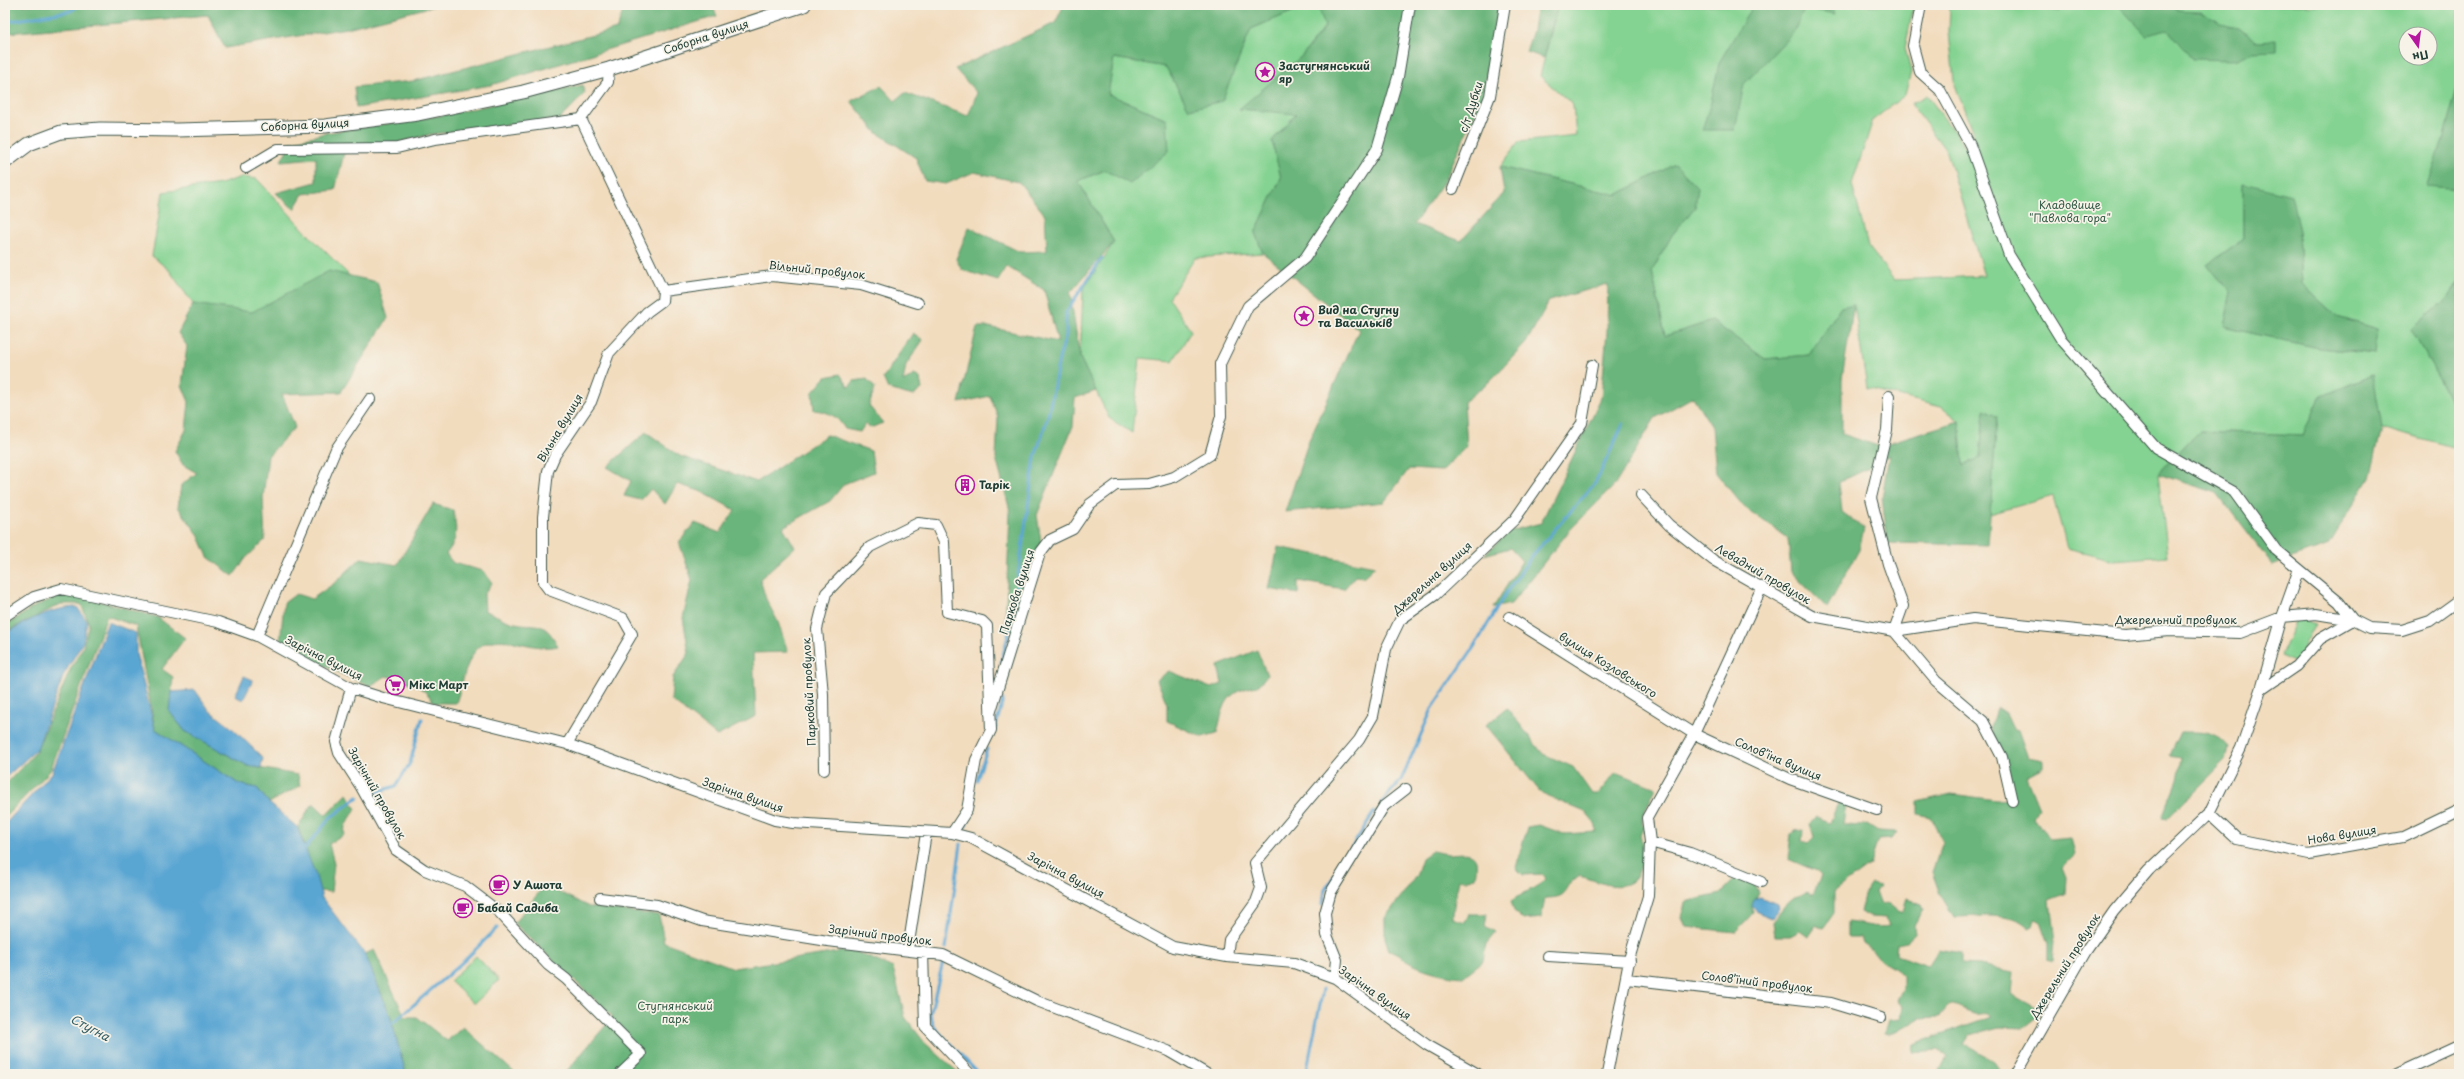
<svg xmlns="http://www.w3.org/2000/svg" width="2464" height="1079" font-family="'Playpen Sans',sans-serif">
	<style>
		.green { fill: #84d392; stroke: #528863; fill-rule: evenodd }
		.forest { fill: #6bb57c; stroke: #457958 }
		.water { fill: #5aa6d3; stroke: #3c7284 }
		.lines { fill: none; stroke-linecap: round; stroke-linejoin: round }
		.stream { stroke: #5aa6d3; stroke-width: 3 }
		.minor-casing { stroke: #3f5549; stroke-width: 12 }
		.major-casing { stroke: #3f5549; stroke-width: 15 }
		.minor { stroke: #fff; stroke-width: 10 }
		.major { stroke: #fff; stroke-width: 13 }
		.labels { text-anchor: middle; stroke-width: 3.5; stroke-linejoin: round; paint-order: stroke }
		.street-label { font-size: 11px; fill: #1f3d34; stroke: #f7f3e8 }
		.poi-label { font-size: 11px; font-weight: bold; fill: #1f3d34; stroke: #f7f3e8; text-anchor: start }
		.park-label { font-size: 11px; fill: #335b47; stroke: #f7f3e8 }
		.water-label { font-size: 12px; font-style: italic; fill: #315c64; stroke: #f7f3e8 }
	</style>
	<rect width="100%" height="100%" fill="#f7f3e8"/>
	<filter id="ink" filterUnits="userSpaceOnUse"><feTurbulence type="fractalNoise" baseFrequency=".025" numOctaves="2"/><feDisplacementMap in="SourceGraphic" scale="8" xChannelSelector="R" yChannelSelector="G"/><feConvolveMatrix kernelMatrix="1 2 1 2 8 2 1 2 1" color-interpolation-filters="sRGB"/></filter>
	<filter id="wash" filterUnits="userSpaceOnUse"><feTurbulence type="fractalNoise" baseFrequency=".012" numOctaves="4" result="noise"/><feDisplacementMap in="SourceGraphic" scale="16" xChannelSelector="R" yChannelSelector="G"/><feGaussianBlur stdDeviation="0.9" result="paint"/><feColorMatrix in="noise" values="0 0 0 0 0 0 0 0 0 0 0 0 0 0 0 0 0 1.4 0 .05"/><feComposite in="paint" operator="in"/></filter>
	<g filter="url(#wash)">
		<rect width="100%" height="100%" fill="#f2dcbe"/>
		<!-- green -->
		<path class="green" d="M1308 5H1318L1325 26 1302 56 1240 109 1297 113 1272 141 1281 178 1255 233 1263 253 1195 258 1169 298 1191 331 1173 361 1140 358 1132 433 1109 418 1080 358 1083 290 1114 242 1078 181 1105 170 1167 119 1108 94 1114 58 1166 67 1189 109 1221 101 1251 29Z
			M1558 5H1914L1905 48 1911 72 1905 95 1873 120 1852 184 1868 246 1894 280 1984 276 1947 152 1911 104 1927 95 1965 147 1977 144 1954 82 1949 31 1950 5H2017L2059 11 2064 5H2459V82L2443 140 2427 185 2459 189V282L2449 297 2411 329 2459 415V450L2382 428 2372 375 2320 397 2303 435 2199 431 2158 474 2168 556 2114 560 2067 548 2053 496 1990 514 1996 416 1984 410 1981 458 1963 465 1959 421 1941 407 1867 388 1854 305 1841 307 1809 355 1765 359 1712 321 1665 336 1652 271 1672 235 1695 207 1675 164 1617 195 1500 167 1519 142 1576 136 1573 105 1540 76ZM2406 34H2430V58H2406ZM2243 183 2299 232 2302 284 2337 317 2378 329 2375 354 2319 348 2224 327 2231 292 2207 265 2243 239Z
			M241 177 257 179 307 233 379 305 321 387 193 304 169 270 152 256 163 192 221 184Z
			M2297 618 2316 624 2296 663 2280 656Z
			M476 956 499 980 474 1004 450 981Z"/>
		<!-- forest -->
		<path class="forest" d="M5 5H438L347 28 225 48 208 15 7 33Z
			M625 5H712L717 16 491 85 356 108 354 87 413 81 617 29Z
			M1064 5H1308L1251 29 1222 101 1189 109 1166 67 1114 58 1108 94 1167 119 1169 151 1130 184 1105 170 1078 181 1114 242 1070 293 1080 358 1096 391 1075 398 1073 426 1037 515 1041 542 1013 635 1005 630 1010 511 996 458 998 417 990 396 959 403 977 327H989L1058 342 1044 290 1006 266 998 281 962 270 956 259 969 227 1020 252 1047 251 1045 215 1019 182 974 172 946 184 925 181 916 158 876 132 851 101 881 86 895 101 905 93 968 116 977 93 955 69 1055 23Z
			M1318 5H1501L1482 98 1445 180 1414 224 1461 241 1504 193 1500 167 1617 195 1675 164 1698 188 1695 207 1672 235 1652 271 1665 336 1712 321 1765 359 1809 355 1841 307 1854 304 1842 379V434L1878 446 1959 421 1963 465 1980 458 1984 410 1997 416 1988 545 1888 543 1882 498 1889 455 1867 469 1839 482 1842 512 1864 528 1859 550 1827 608 1791 572 1788 538 1744 507 1716 473 1712 427 1693 397 1655 418 1615 485 1569 531 1511 604 1493 608 1522 561 1510 548 1484 555 1510 531 1541 523 1601 398 1607 332 1608 284 1549 301 1526 343 1490 381 1464 402 1467 446 1442 471 1409 469 1384 502 1285 512 1309 440 1359 330 1263 253 1255 233 1281 178 1272 141 1296 114 1239 109 1302 56 1325 27Z
			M1537 5H1558L1544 58 1526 52 1533 30Z
			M1753 5H1832L1835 14 1805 8 1793 33 1744 84 1735 130H1702L1711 102 1719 63Z
			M2118 5H2172L2176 10 2201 11 2219 24 2239 28 2256 41 2276 40V51L2253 52 2235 60 2192 59 2168 30 2146 35Z
			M2459 82V189L2426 186 2443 140Z
			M583 85 585 93 560 119 432 134 396 143 346 145 335 190 303 194 294 209 276 193 316 182V158L281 161 291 142 325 133 439 116Z
			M2243 183 2291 195 2299 232 2302 284 2337 317 2378 329 2375 354 2319 348 2224 327 2231 292 2207 265 2243 239Z
			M329 271 377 282 388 318 341 392 282 394 295 427 268 456 263 498 265 540 246 558 233 576 208 557 198 534 178 507 181 485 197 473 183 465 175 451 186 430 189 402 182 385 187 346 178 333 193 304 252 312Z
			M2459 282V415L2411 329 2449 297Z
			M913 333 923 340 906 365 903 382 914 375 920 378 922 389 913 396 888 389 883 378Z
			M840 374 849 387 854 381 867 379 875 388 869 406 883 423 870 428 865 424 860 432 845 429C837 416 830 412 814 410L812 393 826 377Z
			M2373 375 2382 428 2370 477 2329 545 2272 565 2217 493 2158 474 2199 431 2303 435 2320 397Z
			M646 432 680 456 757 482 827 435 871 451 874 472 844 484 830 501 783 527 795 547 760 579 766 599 778 622 788 652 753 653 756 716 717 736 671 700 673 677 689 653 683 618 692 580 679 542 695 523 720 533 735 510 700 491 677 484 665 504 651 489 641 500 624 496 631 481 607 467Z
			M433 504 453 510C457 528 458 540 446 554L453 563 484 571 492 583 484 594 485 611C493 613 500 618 508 621 534 630 542 615 558 646 545 649 533 646 519 643 468 631 469 664 456 703H434C423 684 407 682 386 676L370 686 339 673 280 643 284 603 296 594 312 599 336 582 361 558 397 565Z
			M1278 547 1375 566 1363 577 1355 576 1344 589 1298 581V594L1269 589Z
			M61 595 91 599 157 617 185 638 162 669 173 677 169 711 185 731 248 766 298 775 300 786 269 803 257 788 239 784 155 729 136 626 107 616 50 771 5 817V785L36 752 70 670 83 647 89 624 81 604H61L5 632V626L34 607Z
			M1257 650 1267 675 1258 686C1225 690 1224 705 1217 733L1202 737 1167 721V704L1157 680 1169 671 1211 688 1222 684 1218 666Z
			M1507 708 1543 754 1573 767 1592 794H1598L1616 772 1656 788 1642 817 1643 829 1640 834C1646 858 1642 891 1609 885 1599 883 1589 878 1579 876 1561 888 1572 898 1545 898L1541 918 1523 920 1514 911 1511 901C1521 894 1540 886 1546 879L1543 874 1523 875 1516 868 1527 827 1539 825 1564 834 1596 832V825L1585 812 1542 794 1486 725Z
			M1997 708 2006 714 2013 729 2018 730 2028 758 2043 761V767L2026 776 2039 808 2034 817 2049 840 2071 838 2075 855 2063 867 2067 877 2066 894 2050 900 2055 942 2053 962 2048 960V944L2040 921 2034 919 2032 926 2028 928C2012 911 1975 917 1954 917L1940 894 1932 872 1943 842 1930 817 1918 814V802L1951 794 1997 800 2010 799 1991 727Z
			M2181 732C2203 732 2214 731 2229 748L2226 760 2168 818 2162 817 2177 780 2181 757 2170 755Z
			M347 794 356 809 345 826 344 835 329 844 334 863 331 892 320 891 298 827 313 803 326 815Z
			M1839 801 1846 804 1843 825 1854 827 1867 824 1878 831 1897 832 1892 839 1878 840 1870 864 1834 891V913L1824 927 1815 925 1808 937 1800 931 1790 936H1775L1773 922C1783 908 1791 897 1807 892L1813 895 1821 876 1816 871 1788 859 1791 834 1794 831 1803 830 1802 841 1808 843 1814 837 1810 824 1816 817 1830 822Z
			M1432 851C1438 852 1445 854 1450 854 1472 852 1480 852 1475 877L1467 880 1459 879C1457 893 1453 904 1453 918L1465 922 1469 914H1487L1485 926 1496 932 1486 944 1483 961 1463 977C1446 976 1426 971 1410 963 1400 958 1404 954 1389 950L1385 938V918L1416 876 1422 858Z
			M1740 874 1755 885 1759 892 1752 906 1753 913 1735 932 1686 927 1682 917 1685 902 1720 894Z
			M1872 884 1880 886 1876 892 1880 903 1890 905 1899 912 1903 911 1907 899 1922 904 1924 909 1914 926 1915 934 1907 941 1897 943 1896 955 1928 966 1939 949 1962 953V964L1980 965 2013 972 2011 994 2038 1009 2036 1018 2024 1028 2000 1027 1970 1035 1964 1044 1995 1061 2000 1068 1995 1074H1938L1947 1057 1937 1050 1913 1052 1914 1044 1992 1016C1986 1010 1982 1014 1974 1013 1966 1011 1959 1006 1950 1004L1939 1017 1920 1018 1894 1033H1885L1889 1020 1901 1019 1903 1005 1897 1000 1903 988V976C1896 967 1886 965 1878 957 1872 952 1870 948 1863 944L1861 937H1847V922C1860 923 1878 929 1889 926L1886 918 1870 917 1860 912 1864 895Z
			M545 885 589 907 659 915 664 942 734 968 852 950 893 968 905 1017 925 1043 960 1074H564L613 1017 514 923Z
			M374 950 405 1017H417L447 1041 463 1027 516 1074H406L390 1015 365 954Z"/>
		<!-- water -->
		<path class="water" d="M77 607 87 621 83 642 64 674 37 749 5 778V634C28 620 51 608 77 607Z
			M108 622 136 633V654L155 729 239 784 257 788 269 803 297 827 316 876 322 898 365 954 390 1015 406 1074H5V824L52 773Z
			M244 676 253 680 243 700 235 696Z
			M195 690 210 711 232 728 263 758 261 768 248 766 185 731 169 711 171 692Z
			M1760 897 1777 904 1778 910 1772 918 1757 912 1752 906 1754 899Z"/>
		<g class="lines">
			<!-- stream -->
			<path class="stream" d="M5 22 71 11 79 5
				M1001 662 1011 625 1035 457 1048 416 1059 359 1066 335V312L1102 258
				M995 729 1003 700
				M977 780 987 749
				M373 793 396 786 410 763 422 719
				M1381 803 1401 780 1432 709 1476 644 1506 593 1532 556 1596 482 1623 424
				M965 828 970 813
				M303 851 330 818 358 797
				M1323 904 1325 890 1374 812
				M946 948 961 844
				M1329 953 1332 967
				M943 962 930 1015 935 1028 979 1074
				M393 1023 466 959 497 928
				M1306 1074 1323 989"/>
		</g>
	</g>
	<g filter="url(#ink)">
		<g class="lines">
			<!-- minor casing -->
			<g class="minor-casing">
				<path id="minor" d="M1921 5 1913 46 1920 72 1940 90 1970 145 2009 255 2061 339 2156 448 2234 492 2276 550 2339 602 2353 620
					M246 168 278 149 397 148 435 139 581 119 608 82 609 69
					M1453 189 1490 96 1505 5
					M663 291 772 276 861 285 918 303
					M1889 396 1887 430 1871 498 1888 564 1903 606 1894 631
					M1641 495 1669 525 1713 560 1812 616 1894 631 1973 619 2125 635 2169 631 2240 633 2282 617 2299 569
					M5 616 34 597 61 589 218 622 257 636 351 688 383 698 567 744 775 820 793 823 952 833 971 838 1173 947 1227 957 1294 963 1335 978 1427 1045 1478 1074
					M1509 617 1694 734 1790 779 1877 810
					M1894 631 1936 681 1983 721 2002 757 2012 801
					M257 636 336 449 370 399
					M351 688 336 742 339 753 361 787 396 850 425 870 465 886 499 912 548 965 566 979 641 1054 620 1074
					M2261 690 2282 617 2316 614 2353 620 2369 628 2402 630 2430 621 2459 600
					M990 714 1040 553 1050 540 1073 529 1090 504 1116 485 1149 484 1174 477 1210 455 1221 416 1220 364 1248 306 1305 258 1377 149 1398 77 1410 5
					M567 744 632 634 623 618 549 590 543 582V517L548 471 555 455 591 402 609 353 647 312 662 301 663 291 581 119
					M824 770 823 694 817 629 826 593 870 547 918 523 936 525 944 542 947 612 982 621 987 626 991 730 976 760 967 810 952 833
					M2209 813 2237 839 2309 854 2403 837 2459 810
					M1650 842 1690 853 1761 882
					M600 898 657 905 702 921 828 941 943 955 1037 1001 1168 1051 1207 1074
					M908 949 926 833
					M923 951 925 1026 970 1074
					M1548 956 1630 961
					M1227 957 1229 940 1256 902 1261 888 1255 863 1359 740 1373 716 1386 649 1400 620 1435 595 1515 519 1582 423 1592 365
					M1335 978 1337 960 1327 935 1325 913 1331 892 1384 806 1406 789
					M1627 979 1831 1003 1881 1018
					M1607 1074 1630 956 1648 896 1650 842 1647 818 1694 734 1762 587
					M2015 1074 2086 951 2114 911 2149 870 2209 813 2241 748 2261 690 2296 666 2320 639 2353 620
					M2396 1074 2459 1045"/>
			</g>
			<!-- major casing -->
			<g class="major-casing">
				<path id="major" d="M5 162 29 144 61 132 100 129 177 130 325 126 418 114 523 92 609 69 804 5"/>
			</g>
			<!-- minor -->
			<use href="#minor" class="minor"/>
			<!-- major -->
			<use href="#major" class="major"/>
		</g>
	</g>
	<!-- icons -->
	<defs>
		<g id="sight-ring" transform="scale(1)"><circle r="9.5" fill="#f7f3e8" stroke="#b5179e" stroke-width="1.5"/><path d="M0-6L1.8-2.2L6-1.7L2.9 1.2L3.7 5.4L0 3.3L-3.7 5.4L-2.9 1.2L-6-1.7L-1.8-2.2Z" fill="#b5179e"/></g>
		<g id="building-ring" transform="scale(1)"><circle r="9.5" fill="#f7f3e8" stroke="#b5179e" stroke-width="1.5"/><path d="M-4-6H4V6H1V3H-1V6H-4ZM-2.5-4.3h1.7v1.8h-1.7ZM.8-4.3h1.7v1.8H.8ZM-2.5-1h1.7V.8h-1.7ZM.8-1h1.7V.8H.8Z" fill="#b5179e"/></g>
		<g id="supermarket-ring" transform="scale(1)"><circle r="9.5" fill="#f7f3e8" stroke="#b5179e" stroke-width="1.5"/><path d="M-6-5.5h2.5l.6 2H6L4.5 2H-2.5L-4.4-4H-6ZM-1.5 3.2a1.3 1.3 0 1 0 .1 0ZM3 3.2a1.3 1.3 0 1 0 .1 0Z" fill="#b5179e"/></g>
		<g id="cafe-ring" transform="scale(1)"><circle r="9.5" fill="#f7f3e8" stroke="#b5179e" stroke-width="1.5"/><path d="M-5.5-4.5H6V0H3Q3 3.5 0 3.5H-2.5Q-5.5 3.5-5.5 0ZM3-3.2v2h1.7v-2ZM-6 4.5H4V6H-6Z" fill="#b5179e"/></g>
	</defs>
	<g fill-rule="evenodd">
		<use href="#sight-ring" x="1265" y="72"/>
		<use href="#sight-ring" x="1304" y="316"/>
		<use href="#building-ring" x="965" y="485"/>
		<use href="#supermarket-ring" x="395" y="685"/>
		<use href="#cafe-ring" x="499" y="885"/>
		<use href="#cafe-ring" x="463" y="908"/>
	</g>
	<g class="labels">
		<!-- street labels -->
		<g class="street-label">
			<text transform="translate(706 37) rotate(-18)" y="4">Соборна вулиця</text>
			<text transform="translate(1471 107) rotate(-72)" y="4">с/т Дубки</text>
			<text transform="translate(305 125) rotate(-3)" y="4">Соборна вулиця</text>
			<text transform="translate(817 270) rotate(6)" y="4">Вільний провулок</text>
			<text transform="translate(560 428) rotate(-59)" y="4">Вільна вулиця</text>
			<text transform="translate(1763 574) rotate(30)" y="4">Левадний провулок</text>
			<text transform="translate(1432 578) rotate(-42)" y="4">Джерельна вулиця</text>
			<text transform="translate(1017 592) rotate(-72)" y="4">Паркова вулиця</text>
			<text x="2176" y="624">Джерельний провулок</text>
			<text transform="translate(324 658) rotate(27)" y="4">Зарічна вулиця</text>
			<text transform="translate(1608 665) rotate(32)" y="4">вулиця Козловського</text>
			<text transform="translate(809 692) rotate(-93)" y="4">Парковий провулок</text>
			<text transform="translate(1778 759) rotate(23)" y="4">Соловʼїна вулиця</text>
			<text transform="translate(377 793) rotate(60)" y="4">Зарічний провулок</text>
			<text transform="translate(743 795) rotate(19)" y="4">Зарічна вулиця</text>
			<text transform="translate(2342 835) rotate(-9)" y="4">Нова вулиця</text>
			<text transform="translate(1066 875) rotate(28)" y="4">Зарічна вулиця</text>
			<text transform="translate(880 935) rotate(7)" y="4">Зарічний провулок</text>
			<text transform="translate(2065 966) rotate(-58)" y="4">Джерельний провулок</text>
			<text transform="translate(1757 982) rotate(7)" y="4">Соловʼїний провулок</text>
			<text transform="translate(1375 993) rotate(35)" y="4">Зарічна вулиця</text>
		</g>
		<!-- poi labels -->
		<g class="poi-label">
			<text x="1279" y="70">Застугнянський<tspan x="1279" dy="13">яр</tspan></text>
			<text x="1318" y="314">Вид на Стугну<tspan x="1318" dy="13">та Васильків</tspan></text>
			<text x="979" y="489">Тарік</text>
			<text x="409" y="689">Мікс Март</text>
			<text x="513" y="889">У Ашота</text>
			<text x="477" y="912">Бабай Садиба</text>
		</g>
		<!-- park labels -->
		<g class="park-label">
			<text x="2070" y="209">Кладовище<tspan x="2070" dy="13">"Павлова гора"</tspan></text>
			<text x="675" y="1010">Стугнянський<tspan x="675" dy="13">парк</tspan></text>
		</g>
		<!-- water labels -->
		<g class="water-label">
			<text transform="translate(90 1028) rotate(28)" y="4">Стугна</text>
		</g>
	</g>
	<!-- margin -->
	<rect width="2464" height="1079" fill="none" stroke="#f7f3e8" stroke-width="20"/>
	<!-- north arrow -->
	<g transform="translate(2418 46) rotate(166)"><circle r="19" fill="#f7f3e8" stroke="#a1aaa0"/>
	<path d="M0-3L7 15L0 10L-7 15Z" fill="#b5179e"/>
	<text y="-6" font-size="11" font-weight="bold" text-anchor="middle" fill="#1f3d34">Пн</text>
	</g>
</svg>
